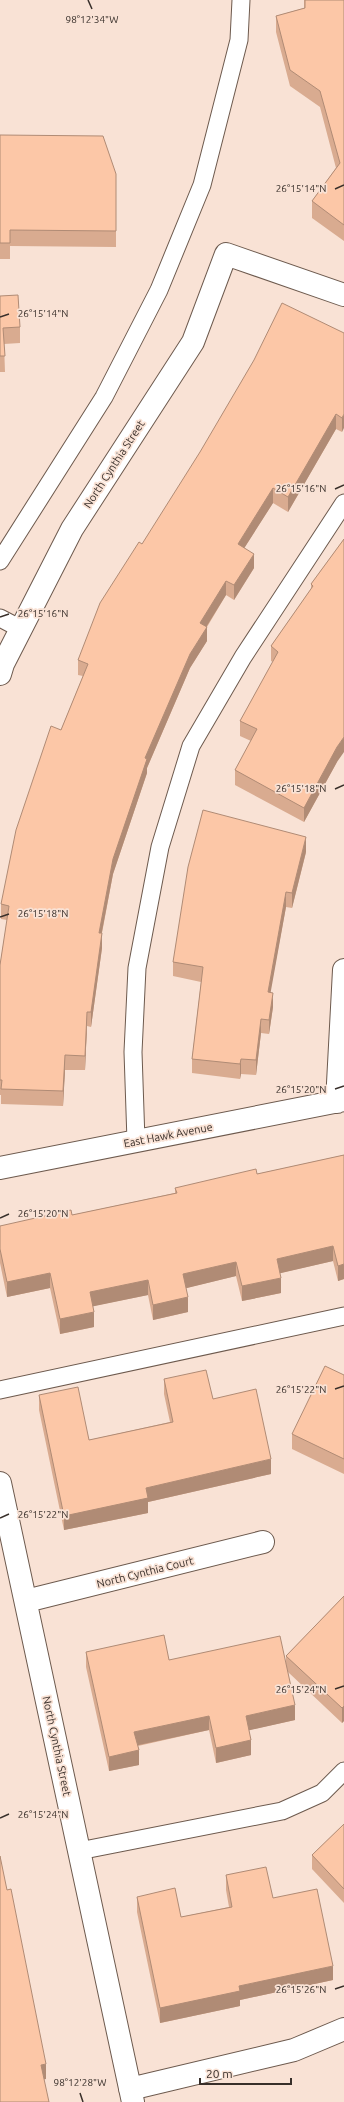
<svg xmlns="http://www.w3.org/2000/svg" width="344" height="2102" font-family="Ubuntu,sans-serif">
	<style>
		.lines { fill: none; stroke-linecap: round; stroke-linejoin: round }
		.lane-casing { stroke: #6d5a4e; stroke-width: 19 }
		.street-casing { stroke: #6d5a4e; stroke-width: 24 }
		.lane { stroke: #fff; stroke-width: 17 }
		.street { stroke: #fff; stroke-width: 22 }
		.wall { fill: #d9ab90 }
		.shaded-wall { fill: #b08b75 }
		.building { fill: #fcc7a7; stroke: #b08b75 }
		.ticks { fill: none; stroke: #382f2a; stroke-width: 1.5 }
		.labels { text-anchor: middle; stroke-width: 3.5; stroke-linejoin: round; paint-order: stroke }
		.street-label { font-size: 11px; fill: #382f2a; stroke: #f9e2d5 }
		.ticks-label { font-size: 10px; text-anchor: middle; fill: #382f2a; stroke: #f9e2d5; stroke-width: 3.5; stroke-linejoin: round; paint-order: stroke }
	</style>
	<rect width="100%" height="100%" fill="#f9e2d5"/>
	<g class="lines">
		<!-- lane casing -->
		<g class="lane-casing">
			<path id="lane" d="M0 561 104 397 159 290 202 185 239 40 241 0
				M0 618 21 629
				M136 1141 133 1052 137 968 160 847 191 746 243 657 344 503
				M0 1390 344 1316
				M79 1851 282 1811 322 1793 344 1771"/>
		</g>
		<!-- street casing -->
		<g class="street-casing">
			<path id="street" d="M0 674 3 664 72 529 193 342 226 254 344 295
				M337 1102 344 970
				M0 1168 344 1100
				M0 1483 133 2102
				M26 1601 263 1542
				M130 2089 294 2050 344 2029"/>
		</g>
		<!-- lane -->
		<use href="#lane" class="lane"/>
		<!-- street -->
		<use href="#street" class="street"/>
	</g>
	<!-- wall -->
	<path class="wall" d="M304 0H344V241L312 218V201L336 168 320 107 290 86 276 32V16L304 8Z
		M0 135 116 174V247L10 246V259H0Z
		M0 296 20 327V343L4 344 5 372H0Z
		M344 333 342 432 336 429 288 512 273 503 244 548 254 568 234 600 226 595 207 627V641L190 668 147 768V773L113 874 102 933V948L91 1027 87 1026 85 1070H65L63 1106 1 1104V1095H0V965L7 920 1 919V904L61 730 83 676 78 675V660L142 544Z
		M344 539 337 762 304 822 235 785V770L251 741 240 736V721L273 662 271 661V646L311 589V584Z
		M306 852 292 908 286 907 270 992 273 1007 269 1034 261 1033 256 1075 241 1074 240 1079 192 1073V1059L201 982 173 976V962Z
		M344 1155V1279L338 1281 333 1261 280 1273 281 1293 242 1301 236 1276 186 1288 188 1312 153 1320 148 1295 93 1306 94 1327 60 1334 50 1288 7 1297 0 1263V1226L72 1215 175 1193V1188L257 1174Z
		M344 1375V1474L292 1449V1434Z
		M164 1379 213 1399 271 1474 148 1502V1513L64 1530 39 1410V1395L89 1440 170 1422 164 1394Z
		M344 1596V1721L342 1723 288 1672 295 1720 249 1730 251 1755 216 1763 209 1730 138 1746 139 1765 109 1771 86 1667V1652L169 1660 286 1663V1656Z
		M344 1824V1903L312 1869V1855Z
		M226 1875 273 1898 333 1980 240 2000V2006L160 2023 137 1912V1897L181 1917 229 1907 226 1890Z"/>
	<!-- shaded-wall -->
	<path class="shaded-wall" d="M336 414V429L288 512V497Z
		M344 414V428L342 432V418Z
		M273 488V503L238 558V544Z
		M254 554V568L234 600V585Z
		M226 581V595L200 637V623Z
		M207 627V641L190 668 147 768V773L113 874 99 947V933L113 859 145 758 190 654Z
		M344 737V752L337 762 304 822V808L337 747Z
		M306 837V852L292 908V893Z
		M286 892V907L268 1007V992Z
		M102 933V948L91 1027V1012Z
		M273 993V1007L269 1034V1020Z
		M87 1012V1026L85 1070V1056Z
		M261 1019V1033L256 1075V1060Z
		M65 1055V1070L63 1106V1091Z
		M241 1059V1074L240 1079V1064Z
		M333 1246V1261L277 1274V1259Z
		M236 1262V1276L183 1289V1274Z
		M344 1264V1279L338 1281V1266Z
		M50 1273V1288L7 1297V1282Z
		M281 1278V1293L242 1301V1286Z
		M148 1280V1295L90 1307V1292Z
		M188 1297V1312L153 1320V1305Z
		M94 1312V1327L60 1334V1319Z
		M271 1459V1474L148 1502V1513L64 1530V1516L146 1488Z
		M295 1705V1720L246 1731V1716Z
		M344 1706V1721L342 1723V1708Z
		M209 1716V1730L134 1746V1732Z
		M251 1740V1755L216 1763V1748Z
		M139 1750V1765L109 1771V1757Z
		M333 1966V1980L240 2000V2006L160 2023V2008L239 1986Z
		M46 2064V2079L41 2080V2065Z"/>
	<!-- building -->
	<path class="building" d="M305 0H344V225L312 201 340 163 320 91 290 70 276 16 305 8Z
		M0 135 103 136 116 174V231L10 230V243H0Z
		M18 295 20 327 3 328 5 356H0V296Z
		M282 303 344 333V414L342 418 336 414 288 497 273 488 238 544 254 554 234 585 226 581 200 623 207 627 190 654 145 758 147 759 113 859 99 933H102L91 1012H87L85 1056 65 1055 63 1091 1 1089 2 1080H0V965L9 906 1 904 16 830 51 726 61 730 88 664 78 660 100 603 139 542 142 544 200 452 254 360Z
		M344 539V737L337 747 304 808 235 770 257 729 240 721 278 652 271 646 313 586 311 584Z
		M203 810 306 837 292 893 286 892 268 992 273 993 269 1020 261 1019 256 1060 241 1059 240 1064 192 1059 203 967 173 962 188 867Z
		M344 1155V1264L338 1266 333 1246 277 1259 281 1278 242 1286 236 1262 183 1274 188 1297 153 1305 148 1280 90 1292 94 1312 60 1319 50 1273 7 1282 0 1249V1226L71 1210 72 1215 177 1193 175 1188 256 1169 257 1174Z
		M325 1366 344 1375V1459L292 1434Z
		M206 1370 213 1399 256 1389 271 1459 146 1488 148 1498 64 1516 39 1395 78 1387 89 1440 173 1422 164 1379Z
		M344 1596V1706L342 1708 286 1656Z
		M164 1635 169 1660 280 1636 295 1705 246 1716 251 1740 216 1748 209 1716 134 1732 139 1750 109 1757 86 1652Z
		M344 1824V1889L312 1855Z
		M0 1856 7 1890 11 1889 46 2064 41 2065 49 2102H0Z
		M266 1867 273 1898 317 1889 333 1966 239 1986 240 1991 160 2008 137 1897 175 1888 181 1917 232 1907 226 1875Z"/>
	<!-- ticks -->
	<path class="ticks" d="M88 0 92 9M335 189 344 185M0 317 9 314M335 489 344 485M0 617 9 614M335 789 344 785M0 917 9 914M335 1089 344 1086M0 1218 9 1214M335 1389 344 1386M0 1518 9 1514M335 1689 344 1686M0 1818 9 1814M335 1989 344 1986M80 2093 83 2102"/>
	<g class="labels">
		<!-- street labels -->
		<g class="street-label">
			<text transform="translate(114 464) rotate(-57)" y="4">North Cynthia Street</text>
			<text transform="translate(168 1135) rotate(-11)" y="4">East Hawk Avenue</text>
			<text transform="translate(145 1572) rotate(-14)" y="4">North Cynthia Court</text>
			<text transform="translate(57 1746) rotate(78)" y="4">North Cynthia Street</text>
		</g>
	</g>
	<g class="ticks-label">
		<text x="92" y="23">98°12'34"W</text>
		<text x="301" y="192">26°15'14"N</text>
		<text x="43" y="317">26°15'14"N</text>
		<text x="301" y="492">26°15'16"N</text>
		<text x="43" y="617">26°15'16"N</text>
		<text x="301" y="792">26°15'18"N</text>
		<text x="43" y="917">26°15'18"N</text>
		<text x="301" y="1093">26°15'20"N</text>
		<text x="43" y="1217">26°15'20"N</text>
		<text x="301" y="1393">26°15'22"N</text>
		<text x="43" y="1518">26°15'22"N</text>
		<text x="301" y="1693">26°15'24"N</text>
		<text x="43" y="1818">26°15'24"N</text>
		<text x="301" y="1993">26°15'26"N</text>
		<text x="80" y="2086">98°12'28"W</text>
	</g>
	<!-- scale -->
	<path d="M200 2078v6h91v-6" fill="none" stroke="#382f2a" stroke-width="2"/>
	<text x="206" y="2078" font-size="12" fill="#382f2a" stroke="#f9e2d5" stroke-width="3" paint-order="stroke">20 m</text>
</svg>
